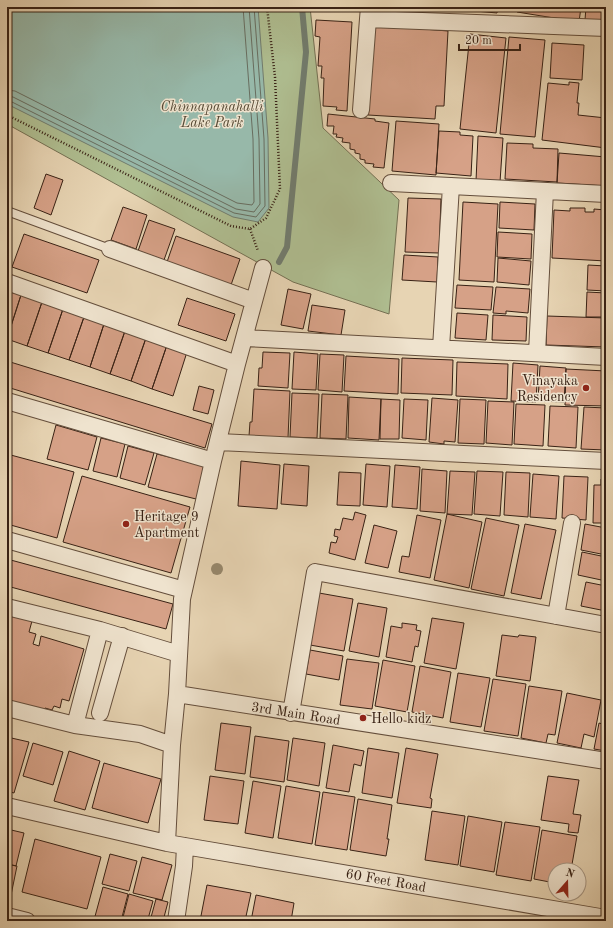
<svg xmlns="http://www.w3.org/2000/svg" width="613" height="928" font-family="'Old Standard TT',serif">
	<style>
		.green { fill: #afbe91; stroke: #747053 }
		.water { fill: #97b8a9; stroke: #717c6e }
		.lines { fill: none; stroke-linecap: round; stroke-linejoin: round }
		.shore { stroke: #686d5f; stroke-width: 1 }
		.stream { stroke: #717c6e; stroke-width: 6 }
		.building { fill: #d6a187; stroke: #392215 }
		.lane-casing { stroke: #644e3c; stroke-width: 10 }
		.street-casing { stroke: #644e3c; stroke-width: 18 }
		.path { stroke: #392215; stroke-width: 2.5; stroke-dasharray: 1 2; stroke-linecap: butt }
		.lane { stroke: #efe3ce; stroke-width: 8 }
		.street { stroke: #efe3ce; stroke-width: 16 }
		.tree { fill: #97886d }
		.poi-dot { fill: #8f2418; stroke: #efe3ce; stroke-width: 1.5 }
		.labels { text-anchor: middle; stroke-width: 3; stroke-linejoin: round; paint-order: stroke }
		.park-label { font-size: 14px; font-style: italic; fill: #564934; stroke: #efe3ce }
		.poi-label { font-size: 14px; fill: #392215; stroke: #efe3ce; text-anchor: start }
		.street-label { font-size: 14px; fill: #392215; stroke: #efe3ce }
	</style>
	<rect width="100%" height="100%" fill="#e7d4b3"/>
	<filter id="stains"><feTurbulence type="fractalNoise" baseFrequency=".005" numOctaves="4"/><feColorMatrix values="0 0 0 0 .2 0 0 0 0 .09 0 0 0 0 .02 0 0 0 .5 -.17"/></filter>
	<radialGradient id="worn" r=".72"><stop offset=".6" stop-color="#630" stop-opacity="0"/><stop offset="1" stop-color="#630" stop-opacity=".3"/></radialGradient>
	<!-- green -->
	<path class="green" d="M7 7H310L323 128 399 200 389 314 293 282 7 124Z"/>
	<!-- water -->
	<path class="water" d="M7 7H258L268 138 269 208 258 222 233 217 7 104Z"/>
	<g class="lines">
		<!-- shore -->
		<path class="shore" d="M7 90 15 91 237 203 252 205 254 202 253 139 243 7
			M7 96 13 97 236 209 254 212 260 204 259 139 249 7
			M7 101H10L234 213 256 217 265 206 264 139 254 7"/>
		<!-- stream -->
		<path class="stream" d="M279 262 287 247 306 52 302 7"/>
	</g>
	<!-- building -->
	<path class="building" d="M432 7H498L497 13Z
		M517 7H581L579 22 517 12Z
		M586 7H606V22L585 20Z
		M316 20 352 22 347 111 336 110 337 107 323 106 324 78H321L322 66H318L320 37 315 36Z
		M374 25 448 31 444 106H436L435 119 368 115Z
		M470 34 506 38 496 133 460 129Z
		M509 37 545 40 535 137 500 134Z
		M552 43 584 45 582 80 550 78Z
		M569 82 579 83 577 103H579L578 115 606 118V148L542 140 548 83 569 85Z
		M328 114 375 119V121L389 123 384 168 373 167 374 164 365 163V160L360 159V154L355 153V150L350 149V143L342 142 343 138 336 137 337 134H333L334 126H327Z
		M396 121 439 124 436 175 392 171Z
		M439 131 460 132V135L473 136 471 176 436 173Z
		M478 136 503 138 500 182 476 181Z
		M507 143 533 144V148L558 149 557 182 505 179Z
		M559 153 606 157V186L557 183Z
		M46 174 63 180 51 215 34 208Z
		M408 198 441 199 439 253 405 252Z
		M463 202 498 204 494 282 459 280Z
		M500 202 535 204 534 230 499 228Z
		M123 207 147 215 136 249 111 240Z
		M570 208H585V212H594V209L606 210V261L552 258 554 210 570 211Z
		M149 220 175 229 164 260 138 251Z
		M498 232 532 234 531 259 497 257Z
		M24 234 99 260 87 293 12 267Z
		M176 236 240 259 231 285 167 262Z
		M404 255 438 257 437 282 402 280Z
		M498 258 531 261 529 285 497 282Z
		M588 265 606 266V291L587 290Z
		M457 285 493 287 491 310 455 308Z
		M496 287 530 289 528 313 506 311V314L493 313Z
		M288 289 311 294 303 329 281 325Z
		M7 291 21 295 7 338Z
		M587 292 606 293V317H586Z
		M21 295 42 302 27 346 7 339Z
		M187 298 235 314 226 341 178 325Z
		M42 302 63 309 48 353 27 346Z
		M312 305 345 310 341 335 308 331Z
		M63 309 84 317 69 360 48 353Z
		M457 313 488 315 486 340 455 338Z
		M493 315 527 317 526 341 492 340Z
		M547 316 606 318V347L546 345Z
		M84 317 104 324 90 367 69 360Z
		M104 324 125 331 110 374 90 367Z
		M125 331 146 338 131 381 110 374Z
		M146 338 167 345 152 389 131 381Z
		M167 345 187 352 173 396 152 389Z
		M263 352 290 353 288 388 258 386 259 368H262Z
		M294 352 318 354 316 390 292 389Z
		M320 354 344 355 342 392 318 390Z
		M346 356 399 359 398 394 344 391Z
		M402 358 453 360 452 395 401 393Z
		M7 361 212 424 205 448 7 387Z
		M457 362 508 364 507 399 456 396Z
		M513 363 538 365 536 402 511 401Z
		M540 366 566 368 564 402 538 401Z
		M566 369 606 371V406L565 405Z
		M199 386 214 390 208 414 193 410Z
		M254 389 290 391 288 438 249 436 250 422H252Z
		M292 393 319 394 317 438 290 437Z
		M322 394 348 395 346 439 320 438Z
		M349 397 381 399 379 440 348 438Z
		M432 398 458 400 455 442 444 441V444L429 442Z
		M381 399 400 400 399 439H380Z
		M404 399 428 400 426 440 402 438Z
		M460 399 486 400 484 444 458 443Z
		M488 401 514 402 512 445 486 443Z
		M516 404 545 405 543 446 514 444Z
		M550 406 578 407 576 448 548 446Z
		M584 407 606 408V450L581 449Z
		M56 425 97 437 88 470 47 459Z
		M101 438 125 444 117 477 93 471Z
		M128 446 154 453 145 485 120 478Z
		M7 454 74 472 57 538 7 524Z
		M157 454 208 467 196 499 148 487Z
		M241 461 280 465 277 509 238 506Z
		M284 464 309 466 307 506 281 504Z
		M366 464 390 466 387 507 363 505Z
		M395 465 420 467 417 509 392 507Z
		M422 469 447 471 445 513 420 511Z
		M450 471 475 472 472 515 447 514Z
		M477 471 503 472 500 516 474 514Z
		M339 472 361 473 360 506 337 505Z
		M506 472 530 473 528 517 504 515Z
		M533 474 559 476 556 519 530 517Z
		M82 476 190 507 171 573 63 542Z
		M564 476 588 477 586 520 562 518Z
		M601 479H606V523H593L594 485H601Z
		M355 512 366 515 355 560 329 553 331 542 336 543 338 537 334 536 335 529 340 530 343 518 353 520Z
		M447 514 482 522 469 588 434 580Z
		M417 515 441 520 430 578 399 572 402 556 409 557Z
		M486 518 519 525 504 596 471 589Z
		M525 524 556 530 541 599 511 593Z
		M585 524 606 528V555L581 550Z
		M374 525 397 531 388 568 365 563Z
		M582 552 606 557V581L578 575Z
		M7 559 173 604 166 629 7 586Z
		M586 582 606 586V611L581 606Z
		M319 593 353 599 344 651 310 645Z
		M358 603 387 608 379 657 349 651Z
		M7 614 32 621 29 632 36 634 33 644 39 646 41 636 84 649 69 701 62 699 60 708 54 706 52 710 45 708 44 711 7 700Z
		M432 618 464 623 456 669 424 663Z
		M402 623 417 625 416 630 421 631 418 647 415 646 412 662 386 657 391 626 402 628Z
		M502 635 518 637 519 635 536 637 530 681 496 676Z
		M310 650 343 656 339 680 306 674Z
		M347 659 379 663 372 709 340 705Z
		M383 660 415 666 407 712 375 706Z
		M420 666 451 672 443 718 412 712Z
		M458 673 490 678 481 727 450 722Z
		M493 679 526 684 518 736 484 731Z
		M529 686 562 691 555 735 548 734 546 743 521 738Z
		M567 693 601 700 594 737 584 734 581 748 557 743Z
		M221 723 251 727 245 774 215 770Z
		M599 723 606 725V751L594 749Z
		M255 736 289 741 284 782 250 777Z
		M7 737 29 742 14 793 7 791Z
		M293 738 325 743 319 786 287 780Z
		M33 743 63 752 53 785 23 776Z
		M333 745 364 751 361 766 354 764 349 792 326 788Z
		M368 748 399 753 392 798 362 793Z
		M406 748 438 754 430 798 432 799 431 808 397 803Z
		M69 751 100 761 85 810 54 801Z
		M104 763 161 779 148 823 92 808Z
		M210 776 244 781 238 824 204 820Z
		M548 776 579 780 573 814 581 815 578 833 568 832 569 824 541 820Z
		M253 781 281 786 273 838 245 833Z
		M286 786 320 792 312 844 278 838Z
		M323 792 355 797 347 850 315 845Z
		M358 799 392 805 387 839H389L386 856 350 850Z
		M432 811 465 816 458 865 425 860Z
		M468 816 502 822 494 872 460 866Z
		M505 822 540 827 531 881 496 875Z
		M7 829 24 833 16 866 7 864Z
		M542 830 577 836 571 870H555V883L534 879Z
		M35 839 101 857 87 909 22 892Z
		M110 854 137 861 129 891 102 884Z
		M142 857 172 865 162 900 133 893Z
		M7 864 17 866 10 900H7Z
		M207 885 251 893 245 921H200Z
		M103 887 128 894 121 921H100L94 920Z
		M129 894 153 901 148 919H150V921H122Z
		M256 895 294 903 291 921H251Z
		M156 899 168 902 163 921H150Z"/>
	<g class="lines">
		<!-- lane casing -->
		<g class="lane-casing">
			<path id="lane" d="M7 211 110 249"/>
		</g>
		<!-- street casing -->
		<g class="street-casing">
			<path id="street" d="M369 7 368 19 606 28
				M361 110 368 19
				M391 183 606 194
				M110 249 254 301
				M7 282 237 364
				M245 338 606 357
				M441 348 451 186
				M537 353 545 191
				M7 401 213 461
				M218 442 606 461
				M7 540 184 590
				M7 607 100 630 179 654
				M556 616 572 523
				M177 694 606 761
				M7 708 75 725 140 734 172 745
				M100 713 122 636
				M291 713 315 572 606 625
				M75 725 100 630
				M7 806 167 843 606 918
				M167 843 172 745 177 694 182 599 213 461 237 364 263 268
				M7 916 27 921
				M176 921 184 866 185 846"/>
		</g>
		<!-- path -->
		<path class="path" d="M7 115 231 226 250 229 266 218 280 189 275 77 267 7
			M250 229 258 251"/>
		<!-- lane -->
		<use href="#lane" class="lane"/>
		<!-- street -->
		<use href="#street" class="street"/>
	</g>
	<!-- trees -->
	<circle class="tree" cx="217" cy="569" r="6"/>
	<!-- markers -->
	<g class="poi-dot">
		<circle cx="586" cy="388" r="4"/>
		<circle cx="126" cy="524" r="4"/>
		<circle cx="363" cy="718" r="4"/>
	</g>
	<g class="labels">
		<!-- park labels -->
		<g class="park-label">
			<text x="212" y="111">Chinnapanahalli<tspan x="212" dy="16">Lake Park</tspan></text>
		</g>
		<!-- poi labels -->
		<g class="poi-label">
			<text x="578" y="385" text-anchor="end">Vinayaka<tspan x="578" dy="16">Residency</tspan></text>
			<text x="134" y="521">Heritage 9<tspan x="134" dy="16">Apartment</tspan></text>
			<text x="371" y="723">Hello kidz</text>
		</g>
		<!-- street labels -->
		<g class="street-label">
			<text transform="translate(296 713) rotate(9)" y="5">3rd Main Road</text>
			<text transform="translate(386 880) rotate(10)" y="5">60 Feet Road</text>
		</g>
	</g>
	<!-- margin -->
	<rect width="613" height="928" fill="none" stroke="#e7d4b3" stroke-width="24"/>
	<rect x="8" y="8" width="597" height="912" fill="none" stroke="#392215" stroke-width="2"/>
	<rect x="12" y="12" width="589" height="904" fill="none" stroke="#392215"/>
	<!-- north arrow -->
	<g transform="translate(567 882) rotate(20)"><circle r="19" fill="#efe3ce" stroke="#a69684"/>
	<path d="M0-3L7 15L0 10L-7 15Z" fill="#8f2418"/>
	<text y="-6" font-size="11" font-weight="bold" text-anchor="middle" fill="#392215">N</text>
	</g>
	<!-- scale -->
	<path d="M459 44v6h61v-6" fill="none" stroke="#392215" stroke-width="2"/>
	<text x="465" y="44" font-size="12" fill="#392215" stroke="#efe3ce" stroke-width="3" paint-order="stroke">20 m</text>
	<rect width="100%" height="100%" filter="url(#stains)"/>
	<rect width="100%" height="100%" fill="url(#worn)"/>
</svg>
